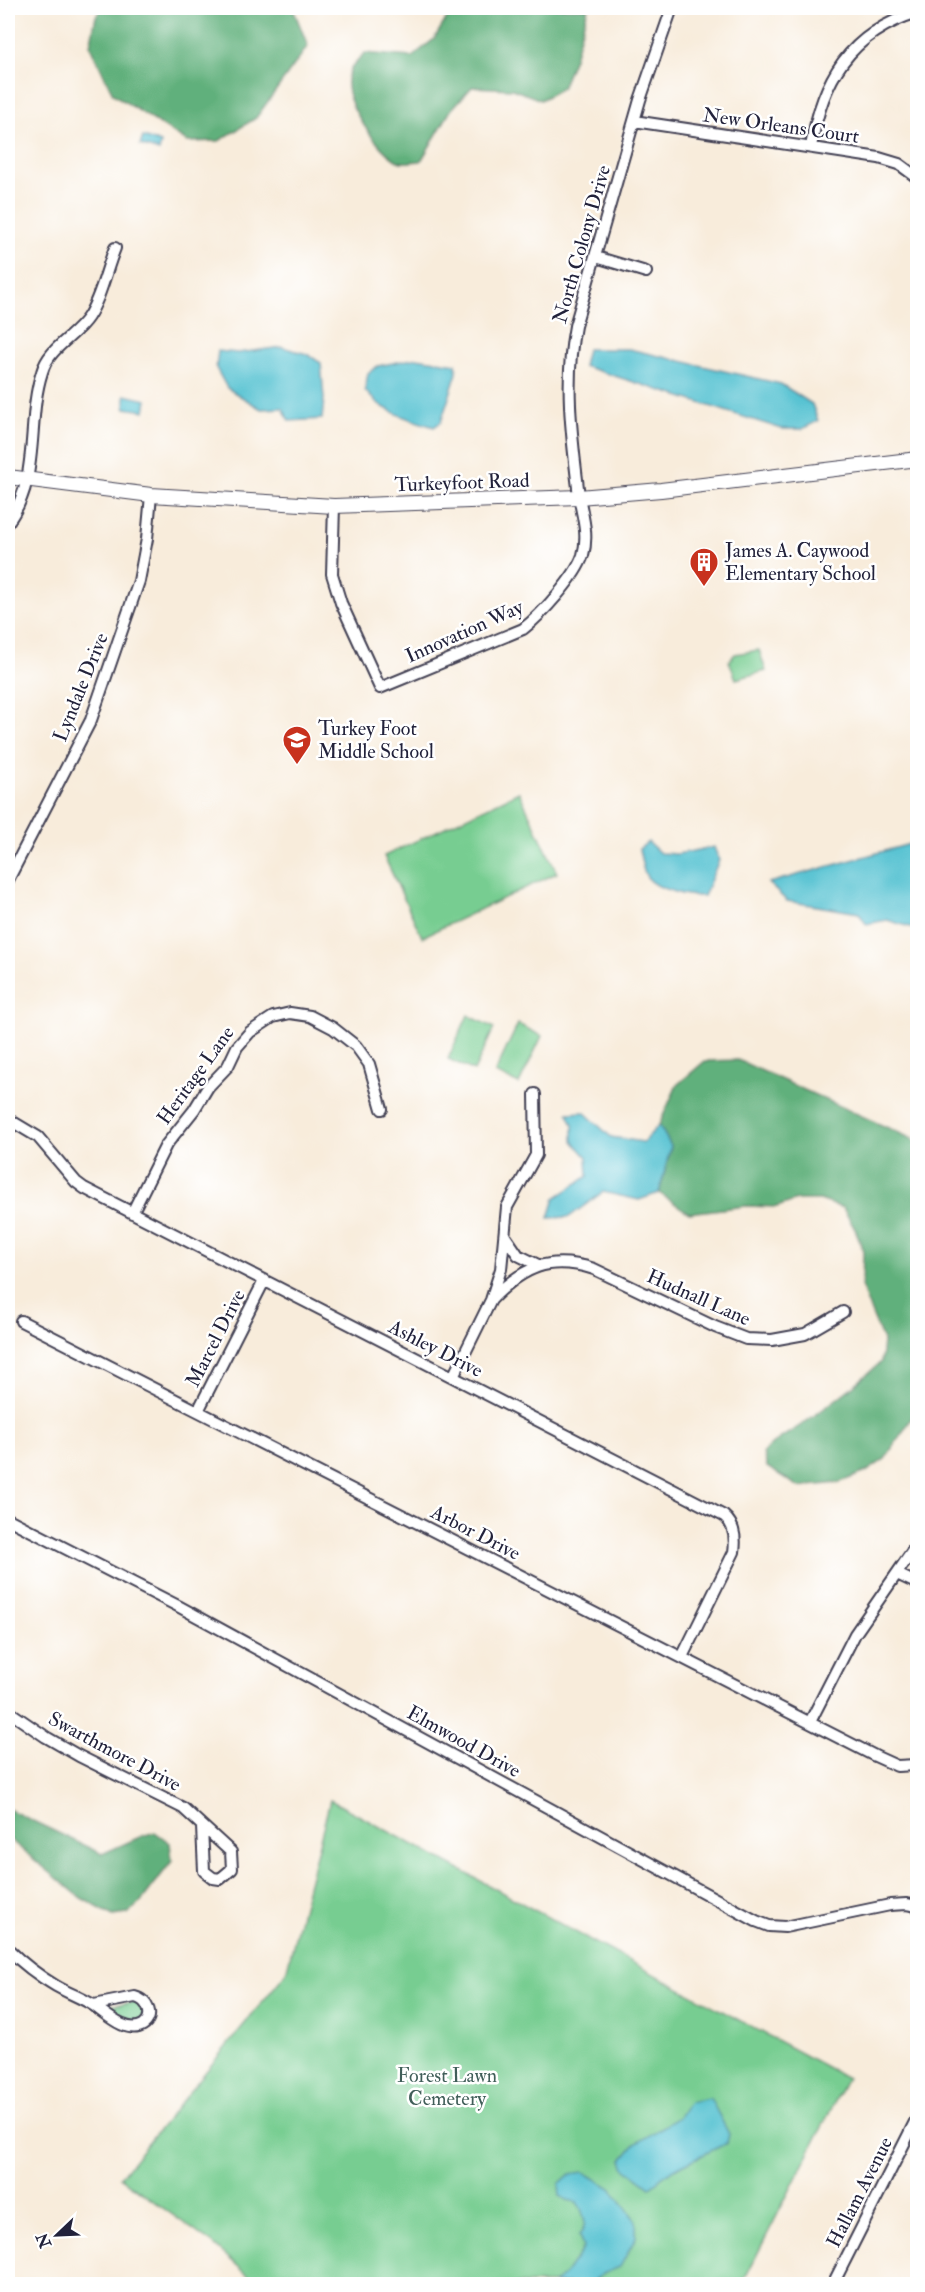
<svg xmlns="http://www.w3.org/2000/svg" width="925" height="2292" font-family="'IM FELL Double Pica',serif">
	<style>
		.green { fill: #77cd91; stroke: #4c7866; stroke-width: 1.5 }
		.forest { fill: #61b07b; stroke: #42695b; stroke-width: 1.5 }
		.water { fill: #57c2d2; stroke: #3c7286; stroke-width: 1.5 }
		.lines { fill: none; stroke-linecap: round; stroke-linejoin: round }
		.minor-casing { stroke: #424053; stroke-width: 14 }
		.secondary-casing { stroke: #424053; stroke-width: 16 }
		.minor { stroke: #fff; stroke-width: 10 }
		.secondary { stroke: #fff; stroke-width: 14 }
		.labels { text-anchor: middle; stroke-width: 5; stroke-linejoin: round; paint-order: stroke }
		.street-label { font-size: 20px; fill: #22223b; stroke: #fff }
		.poi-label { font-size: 20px; fill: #22223b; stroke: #fff; text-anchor: start }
		.park-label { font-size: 20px; fill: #405e59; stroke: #fff }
	</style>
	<rect width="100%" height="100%" fill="#fff"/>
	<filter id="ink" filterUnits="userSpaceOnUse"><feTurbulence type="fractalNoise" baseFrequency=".0167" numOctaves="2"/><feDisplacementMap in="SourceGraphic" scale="12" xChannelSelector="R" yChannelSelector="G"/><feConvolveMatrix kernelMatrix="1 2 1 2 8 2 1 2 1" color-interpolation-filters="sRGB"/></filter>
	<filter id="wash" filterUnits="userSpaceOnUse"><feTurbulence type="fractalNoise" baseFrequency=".008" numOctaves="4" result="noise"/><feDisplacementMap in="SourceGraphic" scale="24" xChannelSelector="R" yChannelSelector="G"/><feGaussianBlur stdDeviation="1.35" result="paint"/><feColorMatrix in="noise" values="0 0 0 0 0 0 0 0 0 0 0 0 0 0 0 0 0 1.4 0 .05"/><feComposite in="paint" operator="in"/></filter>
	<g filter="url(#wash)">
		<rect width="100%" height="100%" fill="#f8ecdb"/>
		<!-- green -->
		<path class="green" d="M759 650 766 671 736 679 729 661 735 654Z
			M519 792 557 873 422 937 384 856Z
			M468 1015 494 1028 474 1071 448 1059Z
			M518 1024 542 1036 519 1084 495 1073Z
			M330 1800 847 2078 742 2284H258L213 2244 120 2177 286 1973Z
			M137 2002 143 2006 145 2014C134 2035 115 2015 102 2006Z"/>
		<!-- forest -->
		<path class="forest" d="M103 8H293L308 46 256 118 219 141 187 142 113 94 90 46 96 16Z
			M453 8H588L574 58 562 88 541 100 512 89 472 87 451 110 421 161C415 161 404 164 398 161 378 151 344 103 347 80 349 68 357 60 365 53L412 57 434 39Z
			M738 1060 917 1141V1410L885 1459 866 1472 838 1483 799 1487 767 1467 763 1453C774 1440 790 1433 804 1423 832 1403 856 1385 881 1362L883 1341 866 1300 862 1286 863 1251 856 1231 843 1208 820 1200H797L777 1207 746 1206 689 1213 659 1193 671 1146 659 1125 677 1085 705 1061Z
			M8 1809 102 1854 142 1836 155 1832 170 1843 172 1861 140 1903 128 1914 113 1916 81 1898 8 1838Z"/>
		<!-- water -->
		<path class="water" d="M143 137 161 143 159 151 140 145Z
			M282 347 307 354 321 363 324 399 322 419 289 421 283 408 261 409 227 388 216 368 218 351 238 353Z
			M587 349H629L781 384 812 404 818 421 802 429H782L583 366Z
			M417 358 456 364 457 373 441 422 434 427C409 419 381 412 365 390L368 373 378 366Z
			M125 395 147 400 145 411 125 408Z
			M648 842 660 853 677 854 714 847 719 860 704 896C689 897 657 890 647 877 642 870 641 857 639 849Z
			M917 842V929L887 920 866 924 859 913 787 901 768 883Z
			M584 1112 611 1137 643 1142 659 1125 671 1146 659 1193 639 1200 603 1192 569 1217 549 1218 555 1198 588 1176 587 1157 573 1141V1125L568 1113Z
			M710 2098 729 2134 727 2143 672 2170 650 2187 625 2168 622 2160 635 2144 679 2117 689 2102Z
			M584 2172 611 2188 636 2221V2237L620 2267 603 2274 589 2284H553L565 2274 583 2248 579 2236C589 2222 584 2216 577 2202L567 2200 560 2196 559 2184 570 2174Z"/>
	</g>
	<g filter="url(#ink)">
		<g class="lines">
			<!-- minor casing -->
			<g class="minor-casing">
				<path id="minor" d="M634 121 879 158 899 164 918 178
					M811 147C822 80 849 33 918 12
					M596 257 646 272
					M334 506 332 574 341 603 380 688 523 629C541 615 576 577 583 555 589 534 582 515 579 496 572 439 564 382 575 326L640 100 672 8
					M8 522C41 478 26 421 42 372 49 347 75 337 88 317 101 297 106 270 115 248
					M8 880 91 720 139 581 147 539 151 495
					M8 1119 38 1137 76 1182 84 1188 724 1516C735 1525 736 1538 734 1552L682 1657
					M132 1213 166 1145 194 1110 208 1087 228 1066 237 1047 250 1032 273 1017 290 1013 310 1016 333 1028 356 1046 369 1064 382 1109
					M505 1236 518 1255 540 1266
					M491 1300C523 1267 549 1255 594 1269L715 1327 746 1339 772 1340 805 1334 843 1312
					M21 1321 875 1756 897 1766 916 1765
					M453 1377 491 1300 501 1269 507 1207 536 1155 535 1094
					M198 1411 264 1281
					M8 1519 178 1606 756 1921 769 1926 785 1927 890 1905 906 1904 918 1906
					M897 1574 918 1584
					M8 1711 46 1737 79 1756 183 1808 231 1852 232 1869 220 1879 213 1878 204 1871 202 1827
					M810 1722 855 1634 918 1543
					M8 1949C22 1963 39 1976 56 1986 68 1993 82 1998 93 2005 105 2013 127 2035 143 2025 155 2017 148 2000 135 1997L94 2005
					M833 2284 918 2116"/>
			</g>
			<!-- secondary casing -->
			<g class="secondary-casing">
				<path id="secondary" d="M8 477 151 495 334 506 579 497 661 490 918 459"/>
			</g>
			<!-- minor -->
			<use href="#minor" class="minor"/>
			<!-- secondary -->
			<use href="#secondary" class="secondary"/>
		</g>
	</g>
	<!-- icons -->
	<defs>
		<g id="building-pin" transform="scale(1.5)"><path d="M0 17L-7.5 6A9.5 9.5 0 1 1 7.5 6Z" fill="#c8321e" stroke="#fff"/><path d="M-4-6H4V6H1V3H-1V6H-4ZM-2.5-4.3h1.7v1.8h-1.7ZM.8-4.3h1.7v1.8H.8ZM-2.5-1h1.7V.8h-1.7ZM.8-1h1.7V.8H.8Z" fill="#fff"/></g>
		<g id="school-pin" transform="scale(1.5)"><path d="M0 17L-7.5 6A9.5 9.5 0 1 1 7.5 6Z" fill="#c8321e" stroke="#fff"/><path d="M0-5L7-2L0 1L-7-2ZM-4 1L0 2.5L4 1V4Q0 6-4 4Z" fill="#fff"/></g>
	</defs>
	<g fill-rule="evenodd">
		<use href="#building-pin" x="704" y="562"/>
		<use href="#school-pin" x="297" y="740"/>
	</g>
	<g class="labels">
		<!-- street labels -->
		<g class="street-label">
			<text transform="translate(781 125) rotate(8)" y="7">New Orleans Court</text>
			<text transform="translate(581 244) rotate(-74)" y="7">North Colony Drive</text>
			<text transform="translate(462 482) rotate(-2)" y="7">Turkeyfoot Road</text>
			<text transform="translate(464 631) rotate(-24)" y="7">Innovation Way</text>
			<text transform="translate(80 687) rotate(-68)" y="7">Lyndale Drive</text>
			<text transform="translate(195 1075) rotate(-54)" y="7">Heritage Lane</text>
			<text transform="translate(699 1297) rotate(24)" y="7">Hudnall Lane</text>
			<text transform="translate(215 1338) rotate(-63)" y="7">Marcel Drive</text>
			<text transform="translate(436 1348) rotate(27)" y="7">Ashley Drive</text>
			<text transform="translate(476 1532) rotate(27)" y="7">Arbor Drive</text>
			<text transform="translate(464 1741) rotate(29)" y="7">Elmwood Drive</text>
			<text transform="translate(115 1751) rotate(28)" y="7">Swarthmore Drive</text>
			<text transform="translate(859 2192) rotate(-63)" y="7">Hallam Avenue</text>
		</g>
		<!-- poi labels -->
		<g class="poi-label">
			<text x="725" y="557">James A. Caywood<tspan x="725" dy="23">Elementary School</tspan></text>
			<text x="318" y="735">Turkey Foot<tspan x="318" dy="23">Middle School</tspan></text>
		</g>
		<!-- park labels -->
		<g class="park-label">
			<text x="447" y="2082">Forest Lawn<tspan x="447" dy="23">Cemetery</tspan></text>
		</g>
	</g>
	<!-- margin -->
	<rect width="925" height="2292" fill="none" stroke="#fff" stroke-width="30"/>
	<!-- north arrow -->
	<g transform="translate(57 2235) rotate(247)" stroke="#ffffff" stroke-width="4.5" paint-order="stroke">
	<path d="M0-4.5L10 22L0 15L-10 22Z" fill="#22223b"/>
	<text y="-9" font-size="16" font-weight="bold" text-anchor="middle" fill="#22223b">N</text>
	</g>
</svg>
